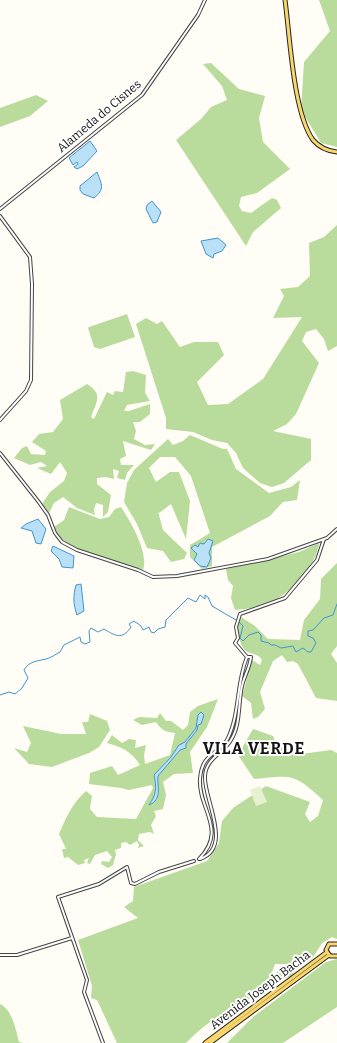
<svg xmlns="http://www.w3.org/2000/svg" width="337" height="1043" font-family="Bitter,serif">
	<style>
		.forest { fill: #b9dc9c }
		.pitch { fill: #e6f2cf }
		.water { fill: #b9e0f7; stroke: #3f96cf }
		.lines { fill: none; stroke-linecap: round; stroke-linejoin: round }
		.stream { stroke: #3f96cf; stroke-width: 1 }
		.minor-casing { stroke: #444; stroke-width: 4 }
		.major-casing { stroke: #222; stroke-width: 5 }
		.minor { stroke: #fff; stroke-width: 2 }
		.major { stroke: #f9d66b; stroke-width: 3 }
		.labels { text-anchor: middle; stroke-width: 4; stroke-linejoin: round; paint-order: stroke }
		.street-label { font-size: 12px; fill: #111; stroke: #fff }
		.district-label { font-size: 16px; font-weight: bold; letter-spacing: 1px; fill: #111; stroke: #fff }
	</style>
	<rect width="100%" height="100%" fill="#fffdf5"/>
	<!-- forest -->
	<path class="forest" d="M319 0H337V147L321 143 301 110 304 62 330 31Z
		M211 63 239 89 265 96 259 118 263 142 290 169 257 193 241 197 239 206 242 211 251 213 272 198 277 200 281 208 253 232 246 246 176 140 201 119 211 107 227 100 222 86 203 64Z
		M36 95 48 101 30 116 0 127V108Z
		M337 225V346L328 351 324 339 316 329 306 332 302 341 319 363 296 414 287 424 273 431 311 439V460L284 483 272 487 260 483 243 468 236 453 227 443 212 440 193 432 166 429V418L136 324 146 318 157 324 162 321 180 347 194 342H218L224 355 197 382 208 405 228 404 263 379 302 317 273 318 284 296 280 289 298 287 310 276 309 243 324 237Z
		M127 314 135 337 100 349 94 347 88 328 89 327Z
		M133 371 146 375 145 393 150 401 127 405 124 411H129L150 404V414L140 422H133L136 431 134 439 145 445 155 444 151 450 123 441 126 456 120 459 121 465H134L127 473 125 480 117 478 119 471 113 469 114 479 105 477 97 478V484L111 495 108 512 103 517V505L96 503 94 510 95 515 77 508 63 497 54 503 49 513 42 504 50 492 64 481 67 473 60 462 51 474 37 468 47 466 41 462 30 465 14 458 22 448 27 446 31 454 45 455 46 451 32 442 39 434 53 432 63 419 60 400 87 384C103 394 97 401 91 417L94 419 107 392 113 395 115 391 123 392 126 372Z
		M190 435 223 449H227L236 469 269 493 291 487 300 480 297 500 283 502 270 516 212 547V566L202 569 190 557V545L210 533 191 476 175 457H160L149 468 156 482 170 472H179L190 501 186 539 171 504 159 513 158 511 163 530 187 553 184 559 171 562 163 551 147 548 137 524 124 502 127 483 134 470 168 439 173 445 183 441Z
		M69 507 100 519 109 517 115 509 121 507C131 522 149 553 143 570 119 562 63 553 54 527L64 520Z
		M319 543C317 563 295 588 277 599 266 606 248 609 235 610L231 598 233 586 228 580 226 569 299 552Z
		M337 563V646L331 654 337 663V701L316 698 298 664 293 661 287 662 282 655 273 661 260 692 265 709 258 717 253 719 251 703 242 696 252 660 260 665 262 660C258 653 252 655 246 651 239 646 238 628 236 621L241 617 255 626 268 639 300 640 304 620 320 599 321 579Z
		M218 699 207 727 190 752 193 773 174 774 163 782 166 795 163 809 154 811 156 816 151 825 154 834 150 832 139 834 138 840 144 846 138 848 139 845 137 841 130 845 126 842 121 843V848L115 850 116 854 113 865 108 868 101 864 102 861 109 862 112 857 107 851 95 855 90 864 87 863 89 858 84 860 85 863 78 865 68 857 64 858 62 849H66L59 834C66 818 72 803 86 791L92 796 90 809 97 817 136 819 153 788 152 785 129 790 121 788 89 784 90 773 112 766 118 775 140 765C132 752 122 747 107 743L112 735 122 743 129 739 136 740 135 748 146 745 144 755 145 764 170 755 175 733C166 732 161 730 156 722L142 725 133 720 139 717 157 718 160 713 166 721H171L183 730 188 725 190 712 198 706Z
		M90 714 107 721 110 730 99 747 89 753 52 767 29 764 14 748 27 752 31 743 23 726 61 734H86L82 722H88Z
		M253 729 273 736 277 745 301 754 331 750 337 753V939L332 937 322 943 312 959 298 968 290 977 277 980V971L280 973 289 974 290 969 287 964H275L265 991C236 1004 208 1020 186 1043H117L97 1000 91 998 92 986 78 940 138 918 124 907 133 901 134 887 207 861 219 843 222 821 233 808 266 786 310 802 305 814 310 822 318 816 323 800C294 773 292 775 254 779L238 755Z
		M337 959V1007L283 1043H227L253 1017 326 962Z
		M0 1004C12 1009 16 1030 19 1042L24 1043H0Z"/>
	<!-- pitch -->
	<path class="pitch" d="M260 786 267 802 256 806 250 790Z"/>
	<!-- water -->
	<path class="water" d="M90 141 97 151 83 166 77 169 74 167 78 164 77 162 73 165 69 158Z
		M97 172C102 185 105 189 94 198L83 194 80 190V186Z
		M152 201 161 212 157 222 153 223 146 209 147 205Z
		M218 238 226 245 222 251 214 254 213 258 206 254 201 241Z
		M38 519 46 529 41 544 36 543 32 531 21 528 26 524Z
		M208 539 213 541 209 553 211 558 207 567 200 566 194 560 197 554 191 548 195 545 198 547 200 543 204 544Z
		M53 546 74 556 73 568 62 567 59 559 51 551Z
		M81 584 84 611 77 615C73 604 73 596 76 585Z
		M201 712 204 715 201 724 198 725 197 730 186 744V748L180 750 158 776C157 787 163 799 149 805 156 795 157 788 154 775L171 757 179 745 185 742 196 728 198 715Z"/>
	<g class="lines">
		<!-- stream -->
		<path class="stream" d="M239 622 243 626 240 638 243 641 249 635 258 632 261 635V641L269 643 271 645H275L281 648 293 646 296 652 303 648 308 652H311L316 643 313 638 308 636V631L313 630 324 618 333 615 337 604
			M0 695 9 692 15 694 22 688 28 678 24 670C29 661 38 661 46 659 51 658 56 654 60 652L64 645 80 637 81 642 85 644 90 642 89 631 91 628 98 632 104 629C114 635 122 641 131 627L129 624 134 621 141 626 143 630 149 627 151 632 154 633 158 629 165 627 166 620 188 598 196 602 200 595 205 599V595L208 597 212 606 236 620"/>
		<!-- minor casing -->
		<g class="minor-casing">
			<path id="minor" d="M0 209 142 95 198 15 205 0
				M0 216 30 257 32 284 31 380 26 391 0 420
				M0 453 38 501 48 515 55 533 62 542 77 550 138 570 153 577 177 576 268 559 327 538 337 529
				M247 657 235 643 238 638 236 627 240 614 285 598 317 560 324 539
				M199 859C228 830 198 809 200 779 202 751 220 755 228 738 240 713 236 683 247 657H251
				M200 859C234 847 203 798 205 776 206 758 224 753 231 740 241 724 238 704 242 686 244 677 250 667 251 657
				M0 955H17L72 938
				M103 1043 84 992 87 980 58 897 99 884 127 867 131 883 135 884 159 872 194 861"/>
		</g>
		<!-- major casing -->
		<g class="major-casing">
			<path id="major" d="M285 0C290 36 293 112 313 140 319 147 328 151 337 152
				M337 944H329L326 950 330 956H337
				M205 1043 327 952
				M210 1043 329 955"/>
		</g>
		<!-- minor -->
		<use href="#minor" class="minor"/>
		<!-- major -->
		<use href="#major" class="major"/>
	</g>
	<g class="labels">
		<!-- street labels -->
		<g class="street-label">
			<text transform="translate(99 116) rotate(-40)" y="4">Alameda do Cisnes</text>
			<text transform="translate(260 990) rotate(-37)" y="4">Avenida Joseph Bacha</text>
		</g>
		<!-- district labels -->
		<g class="district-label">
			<text x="254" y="754">VILA VERDE</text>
		</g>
	</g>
</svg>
